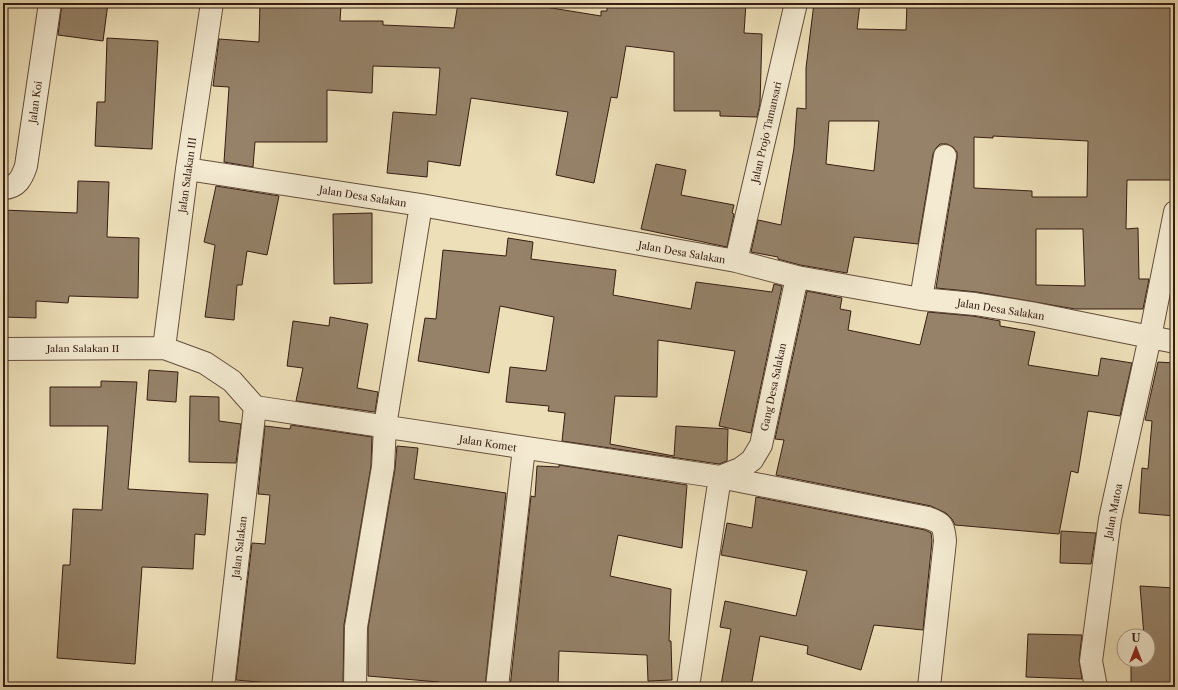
<svg xmlns="http://www.w3.org/2000/svg" width="1178" height="690" font-family="'Libre Caslon Text',serif">
	<style>
		.building { fill: #958269; stroke: #361d13; fill-rule: evenodd }
		.lines { fill: none; stroke-linecap: round; stroke-linejoin: round }
		.street-casing { stroke: #644e3c; stroke-width: 24 }
		.street { stroke: #f3ead1; stroke-width: 22 }
		.labels { text-anchor: middle; stroke-width: 4; stroke-linejoin: round; paint-order: stroke }
		.street-label { font-size: 10px; fill: #361d13; stroke: #f3ead1 }
	</style>
	<rect width="100%" height="100%" fill="#eddfb8"/>
	<filter id="stains"><feTurbulence type="fractalNoise" baseFrequency=".005" numOctaves="4"/><feColorMatrix values="0 0 0 0 .2 0 0 0 0 .09 0 0 0 0 .02 0 0 0 .5 -.17"/></filter>
	<radialGradient id="worn" r=".72"><stop offset=".6" stop-color="#630" stop-opacity="0"/><stop offset="1" stop-color="#630" stop-opacity=".3"/></radialGradient>
	<!-- building -->
	<path class="building" d="M62 3H108L103 41 58 35Z
		M260 3 305 5V3H307L341 6 340 21H383V25L454 28 458 3H521L601 16V11H607V3H746L744 33 762 34 760 104 757 117 720 116V111H674V52L626 46 617 98 611 97 594 183 556 175 568 112 471 98 460 166 428 161 427 177 387 173 393 112 436 115 440 68 373 66 372 93 327 90V142H255L253 167 224 162 229 87 213 86 219 39 259 42Z
		M814 3H860L857 29 906 30 907 3H1175V122H1173V180H1127L1126 229 1138 228 1139 279H1149L1143 309H1075L977 292 936 288 957 158V152L953 147 947 144H940L936 148 933 154 918 244 854 237 847 273 800 265 778 259V257L751 252 758 220 781 225 794 148 797 108 806 109V68ZM829 121H879L874 171 826 164ZM993 136 1088 141 1087 197H1032V191L974 188V137L993 138ZM1036 229H1083L1085 286 1036 285Z
		M107 38 158 41 152 149 95 146 97 102H105Z
		M656 164 686 170 681 195 734 205 732 213 734 214 727 247 641 229Z
		M78 181 109 182 107 237 139 238 138 298 69 296 68 303 36 301V318L3 317 4 250H3V210L77 213Z
		M216 186 279 196 267 255 247 251 242 285H237L234 320 205 317 215 245 204 242Z
		M372 213V283L334 284 333 214Z
		M508 238 533 242 531 259 616 270 613 295 691 309 696 282 772 292 774 284 782 286 751 433 719 426 735 351 658 340 657 397 615 396 610 444 674 456 676 426 728 429 727 461 719 464 562 441 565 413 548 411 549 406 506 402 510 367 546 371 554 317 500 306 489 373 418 361 425 318 436 319 443 250 506 256Z
		M807 291 842 298 840 309 851 311 848 330 920 345 928 312 973 316 1000 321V326L1035 332 1028 365 1098 376 1101 358 1132 363 1120 416 1088 411 1078 473 1071 471 1059 534 955 525 952 519 946 513 931 506 776 475 784 440 775 439Z
		M330 317 368 324 357 388 378 392 375 412 296 401 303 368 287 366 293 321 329 326Z
		M1158 362 1175 363V516L1139 513 1142 468 1148 469 1152 421 1145 420Z
		M149 370 178 372 176 402 147 400Z
		M101 381 137 382 128 489 208 494 205 535 195 534 193 569 142 567 135 664 57 658 63 565H70L73 509 102 510 108 426H50V387H101Z
		M190 396 219 397V421L241 424 236 463 189 462Z
		M291 425 372 437 371 466 344 625 343 687H291L292 685 236 680 252 543 265 544 270 495 258 494 265 426 290 429Z
		M397 446 418 448 414 479 506 493 485 687H438L439 682 368 676V628L395 469Z
		M559 465 687 485 682 548 618 535 610 576 671 589 669 641H671L672 680 648 681 647 655 559 651 558 687H510L531 496 535 497 537 466 559 467Z
		M756 497 925 530 931 533 932 541 923 630 874 625 861 670 807 654 808 646 760 636 751 687H736L721 685 731 629 720 627 725 601 796 616 807 571 721 555 727 523 752 528Z
		M1061 531 1096 533 1091 564 1060 563Z
		M1140 586 1175 588V687H1131V663H1147L1146 660H1148V636H1144Z
		M1028 634 1082 635 1079 660 1082 679 1026 677Z"/>
	<g class="lines">
		<!-- street casing -->
		<g class="street-casing">
			<path id="street" d="M187 169 421 205 736 261 797 277 921 299 975 304 1031 313 1175 342
				M3 188C17 188 22 178 26 166L50 3
				M736 261 796 3
				M921 299 945 156
				M164 348 187 169 212 3
				M3 349 164 348 205 363 232 381 255 407
				M255 407 720 477 928 518C942 523 944 525 945 541L929 687
				M720 477 740 469 752 460 761 445 797 277
				M223 687 255 407
				M355 687 356 627 383 467 385 426 421 205
				M497 687 524 448
				M688 687 720 477
				M1096 687 1091 661 1110 519 1150 337 1175 212"/>
		</g>
		<!-- street -->
		<use href="#street" class="street"/>
	</g>
	<g class="labels">
		<!-- street labels -->
		<g class="street-label">
			<text transform="translate(35 102) rotate(-82)" y="4">Jalan Koi</text>
			<text transform="translate(766 132) rotate(-77)" y="4">Jalan Projo Tamansari</text>
			<text transform="translate(187 175) rotate(-82)" y="4">Jalan Salakan III</text>
			<text transform="translate(363 196) rotate(9)" y="4">Jalan Desa Salakan</text>
			<text transform="translate(682 252) rotate(10)" y="4">Jalan Desa Salakan</text>
			<text transform="translate(1001 309) rotate(9)" y="4">Jalan Desa Salakan</text>
			<text x="83" y="352">Jalan Salakan II</text>
			<text transform="translate(773 387) rotate(-78)" y="4">Gang Desa Salakan</text>
			<text transform="translate(488 443) rotate(9)" y="4">Jalan Komet</text>
			<text transform="translate(1113 511) rotate(-79)" y="4">Jalan Matoa</text>
			<text transform="translate(239 547) rotate(-83)" y="4">Jalan Salakan</text>
		</g>
	</g>
	<!-- margin -->
	<rect width="1178" height="690" fill="none" stroke="#eddfb8" stroke-width="16"/>
	<rect x="4" y="4" width="1170" height="682" fill="none" stroke="#361d13" stroke-width="2"/>
	<rect x="8" y="8" width="1162" height="674" fill="none" stroke="#361d13"/>
	<!-- north arrow -->
	<g transform="translate(1136 648)"><circle r="19" fill="#f3ead1" stroke="#a79885"/>
	<path d="M0-3L7 15L0 10L-7 15Z" fill="#8f2418"/>
	<text y="-6" font-size="11" font-weight="bold" text-anchor="middle" fill="#361d13">U</text>
	</g>
	<rect width="100%" height="100%" filter="url(#stains)"/>
	<rect width="100%" height="100%" fill="url(#worn)"/>
</svg>
